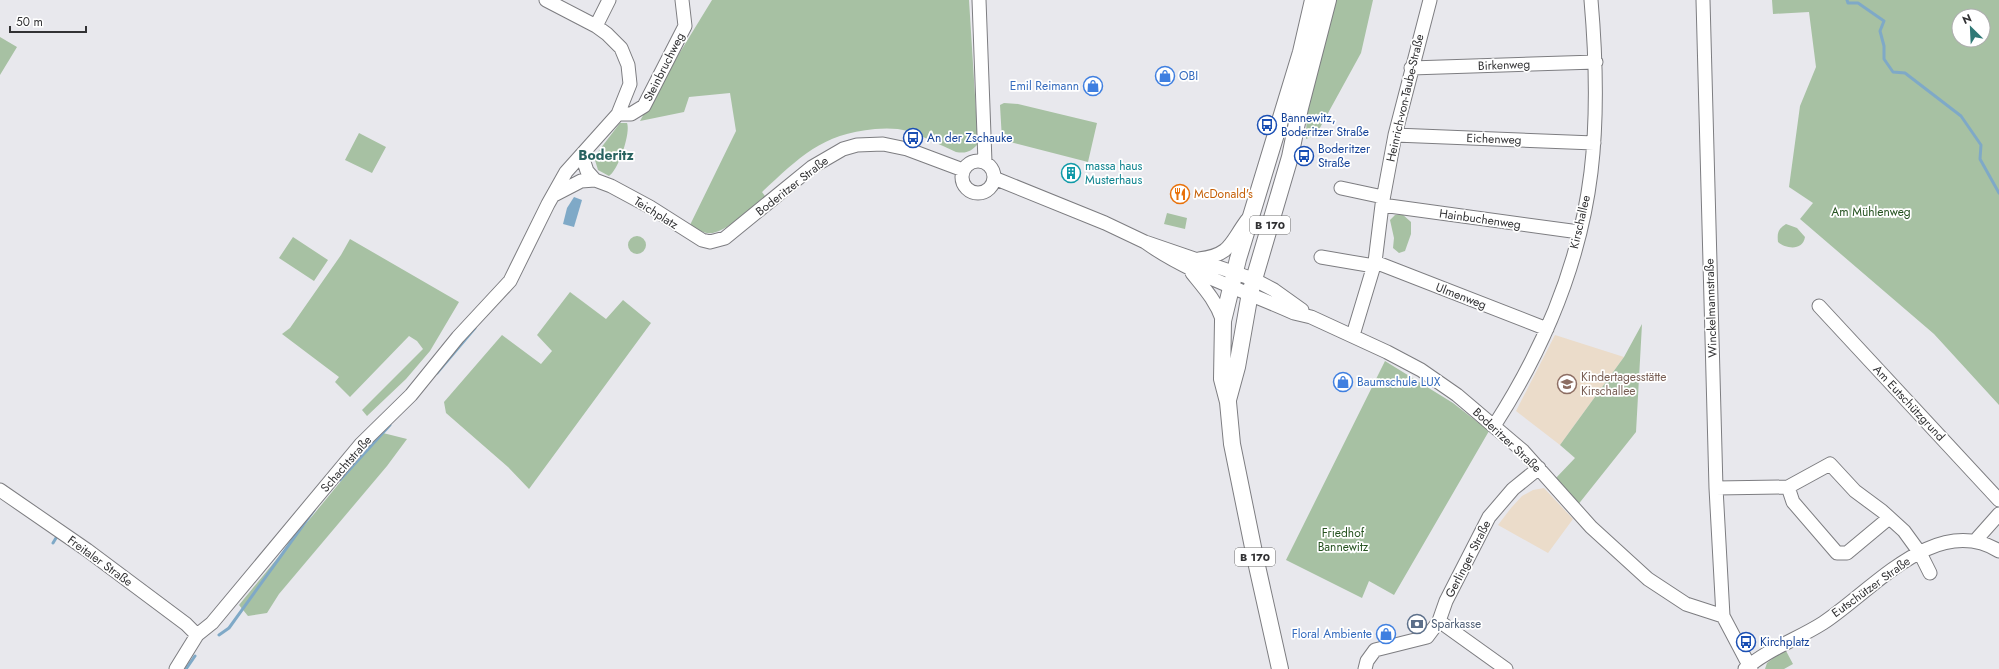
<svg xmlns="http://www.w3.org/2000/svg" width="1999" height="669" font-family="Jost,sans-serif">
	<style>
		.education { fill: #ebdcca }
		.green { fill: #a7c1a3; fill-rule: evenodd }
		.water { fill: #7fa9c7 }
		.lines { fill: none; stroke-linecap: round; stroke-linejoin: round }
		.stream { stroke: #7fa9c7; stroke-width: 3 }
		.minor-casing { stroke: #7d7d81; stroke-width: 15 }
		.major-casing { stroke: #7d7d81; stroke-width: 18 }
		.minor { stroke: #fff; stroke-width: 13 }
		.major { stroke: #fff; stroke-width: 16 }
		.labels { text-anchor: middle; stroke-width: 3.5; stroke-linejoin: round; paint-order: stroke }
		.shield { fill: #fff; stroke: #707071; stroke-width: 1 }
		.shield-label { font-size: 11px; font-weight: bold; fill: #323234 }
		.street-label { font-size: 12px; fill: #323234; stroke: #fff }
		.shop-label { font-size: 12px; fill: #366cbe; stroke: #fff; text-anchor: start }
		.transit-label { font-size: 12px; fill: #164399; stroke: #fff; text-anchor: start }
		.culture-label { font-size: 12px; fill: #0d838f; stroke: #fff; text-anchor: start }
		.food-label { font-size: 12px; fill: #c56008; stroke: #fff; text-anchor: start }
		.park-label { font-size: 12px; fill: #265321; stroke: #fff }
		.education-label { font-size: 12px; fill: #785e54; stroke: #fff; text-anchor: start }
		.service-label { font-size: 12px; fill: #4e5e75; stroke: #fff; text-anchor: start }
		.quarter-label { font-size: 14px; font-weight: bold; fill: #296360; stroke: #fff }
	</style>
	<rect width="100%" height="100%" fill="#e8e8ed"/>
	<!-- education -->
	<path class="education" d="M1555 335 1624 357 1560 445 1516 411Z
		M1544 488 1573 519 1548 553 1498 525 1511 508 1522 496 1533 490Z"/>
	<!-- green -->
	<path class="green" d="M712 0H969L978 144C971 151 967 154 956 152 940 145 925 137 908 131 898 128 885 128 875 129 821 134 800 157 762 192L765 196C751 207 724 236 707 233 701 232 695 228 690 225L736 131 730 93 689 97 684 112 640 121 655 93Z
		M1336 0H1373L1361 53 1316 135 1306 139 1307 107Z
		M1772 0H1999V405L1934 334 1800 219 1813 203 1789 187 1800 106 1816 67 1809 12 1773 14ZM1959 16H1983V40H1959Z
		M0 37 17 47 0 75Z
		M1004 103 1018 104 1097 123 1088 162 1002 140 1000 105Z
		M620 123H627C631 133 618 171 609 176L598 170 594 157Z
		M359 133 386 147 372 173 345 160Z
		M1167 213 1187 218 1185 229 1164 224Z
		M1402 214 1411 222V234L1405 251 1399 253 1393 248 1394 238 1390 220 1395 215Z
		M1786 224 1797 228 1805 237C1803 251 1786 249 1778 242 1777 233 1778 229 1786 224Z
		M628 245a9 9 0 1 1 18 0a9 9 0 1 1-18 0Z
		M293 237 328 260 314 281 279 258Z
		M350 239 459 302 430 351 406 379 367 416 362 410 423 349 417 341 409 336 350 397 335 382 339 377 282 334 290 328 341 255Z
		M570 292 606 319 623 300 651 323 529 489 508 467 446 413 444 402 502 335 541 364 552 351 537 335Z
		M1642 324 1636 432 1577 506 1555 479 1575 458 1560 445 1624 357Z
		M1385 361 1453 403 1489 431 1394 595 1369 581 1362 598 1286 560Z
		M383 433 407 439 387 466 279 594 267 613 248 616 239 605 346 475Z
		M1785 649 1793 664 1784 669H1765L1767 663Z"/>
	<!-- water -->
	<path class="water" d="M574 197 582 200 574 227 563 224 567 208Z"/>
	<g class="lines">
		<!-- stream -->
		<path class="stream" d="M1847 0 1848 3H1858L1884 21 1880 31 1884 46V59L1893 72 1905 73 1961 116 1981 145 1980 159 1999 193
			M437 373 475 328
			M340 480 390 425
			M53 543 56 538
			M219 635 229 628 314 510
			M186 669 195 656"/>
		<!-- minor casing -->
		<g class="minor-casing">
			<path id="minor" d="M979 0 985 162
				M1703 0 1716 488 1723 616 1751 669
				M596 26 609 0
				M1411 68 1596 62
				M618 114H631L644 106 685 26 682 0
				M1395 135 1594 143
				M585 152 584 162 587 171 595 180 611 186 650 207 702 240 710 242 725 238 812 167 843 149 857 145 883 144 907 149 963 170
				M962 177a16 16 0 1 1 32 0a16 16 0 1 1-32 0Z
				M994 178 1105 223 1145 242 1253 279 1274 290 1302 310
				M1341 188 1383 197
				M554 195 581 181 595 180
				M1382 205 1579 232
				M1145 242C1190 274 1243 290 1294 313L1311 317 1387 352 1421 370 1457 395 1523 451 1591 527 1648 579 1686 604 1723 616
				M1321 257 1374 266
				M1199 259C1231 255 1230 243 1247 220
				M1375 262 1547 329
				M1192 273C1205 289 1216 301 1223 321
				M1819 306 1999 500
				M1353 335 1375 262 1382 205 1395 135 1430 0
				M1494 426C1543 350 1580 263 1591 172 1598 114 1596 57 1591 0
				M1788 487 1793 502 1837 553H1847L1889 518
				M1716 488 1788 487 1830 464 1855 491 1882 511 1904 531 1920 553 1930 573
				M0 490 87 550 186 624 197 635
				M1975 541 1999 514
				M1439 621 1506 669
				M176 669 197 635 212 623 361 444 411 395 458 337 510 281 548 204 566 172 618 114 630 84 628 65 621 48 607 34 596 26 546 0
				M1365 669 1367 661 1375 650 1427 637 1439 621 1446 601 1489 517 1513 489 1539 468
				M1745 669C1768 649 1798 639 1823 623 1872 591 1936 512 1999 551"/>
		</g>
		<!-- major casing -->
		<g class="major-casing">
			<path id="major" d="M1228 400 1237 367 1250 293 1290 157 1300 108 1328 0
				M1280 669 1255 557 1232 444 1228 402 1222 379 1223 321 1238 259 1301 52 1313 0"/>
		</g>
		<!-- minor -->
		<use href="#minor" class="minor"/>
		<!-- major -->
		<use href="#major" class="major"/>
	</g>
	<!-- icons -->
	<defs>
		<g id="shop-ring" transform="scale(1)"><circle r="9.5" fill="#fff" stroke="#3f7fe0" stroke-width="1.5"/><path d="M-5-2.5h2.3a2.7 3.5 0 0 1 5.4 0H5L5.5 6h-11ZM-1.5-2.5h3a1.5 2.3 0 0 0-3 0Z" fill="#3f7fe0"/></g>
		<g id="bus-ring" transform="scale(1)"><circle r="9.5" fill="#fff" stroke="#1a4fb4" stroke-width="1.5"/><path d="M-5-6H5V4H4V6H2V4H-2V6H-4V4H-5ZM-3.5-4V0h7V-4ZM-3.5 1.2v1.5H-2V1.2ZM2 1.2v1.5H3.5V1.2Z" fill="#1a4fb4"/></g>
		<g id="building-ring" transform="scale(1)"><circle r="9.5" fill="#fff" stroke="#0f9aa8" stroke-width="1.5"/><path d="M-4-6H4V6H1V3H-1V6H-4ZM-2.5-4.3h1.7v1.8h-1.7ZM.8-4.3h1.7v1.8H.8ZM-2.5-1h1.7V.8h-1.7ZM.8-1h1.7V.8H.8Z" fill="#0f9aa8"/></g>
		<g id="restaurant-ring" transform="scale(1)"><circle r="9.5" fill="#fff" stroke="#e8710a" stroke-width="1.5"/><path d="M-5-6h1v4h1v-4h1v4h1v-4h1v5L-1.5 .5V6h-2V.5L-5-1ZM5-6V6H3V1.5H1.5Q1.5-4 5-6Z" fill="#e8710a"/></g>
		<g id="school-ring" transform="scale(1)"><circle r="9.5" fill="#fff" stroke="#8d6e63" stroke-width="1.5"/><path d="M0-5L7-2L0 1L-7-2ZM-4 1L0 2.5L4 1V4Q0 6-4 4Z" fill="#8d6e63"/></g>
		<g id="bank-ring" transform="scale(1)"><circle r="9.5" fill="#fff" stroke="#5c6f8a" stroke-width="1.5"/><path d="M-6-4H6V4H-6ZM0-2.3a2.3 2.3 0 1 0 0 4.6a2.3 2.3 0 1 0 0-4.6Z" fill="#5c6f8a"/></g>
	</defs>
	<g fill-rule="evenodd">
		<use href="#shop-ring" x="1165" y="76"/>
		<use href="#shop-ring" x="1093" y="86"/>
		<use href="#bus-ring" x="1267" y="125"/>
		<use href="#bus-ring" x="913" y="138"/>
		<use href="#bus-ring" x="1304" y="156"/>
		<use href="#building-ring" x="1071" y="173"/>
		<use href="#restaurant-ring" x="1180" y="194"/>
		<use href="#shop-ring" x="1343" y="382"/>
		<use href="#school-ring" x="1567" y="384"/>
		<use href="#bank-ring" x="1417" y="624"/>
		<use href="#shop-ring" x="1386" y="634"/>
		<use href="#bus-ring" x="1746" y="642"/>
	</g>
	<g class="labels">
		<!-- shield labels -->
		<g class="shield">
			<rect x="1250" y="216" width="40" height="18" rx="3"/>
			<rect x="1235" y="548" width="40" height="18" rx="3"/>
		</g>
		<g class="shield-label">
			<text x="1270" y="229">B 170</text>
			<text x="1255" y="561">B 170</text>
		</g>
		<!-- street labels -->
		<g class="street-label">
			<text transform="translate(1504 65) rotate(-2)" y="4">Birkenweg</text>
			<text transform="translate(664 67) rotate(-63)" y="4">Steinbruchweg</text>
			<text transform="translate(1405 98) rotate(-77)" y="4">Heinrich-von-Taube-Straße</text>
			<text transform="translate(1494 139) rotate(2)" y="4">Eichenweg</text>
			<text transform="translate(792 186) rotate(-38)" y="4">Boderitzer Straße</text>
			<text transform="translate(656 213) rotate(32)" y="4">Teichplatz</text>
			<text transform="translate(1480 219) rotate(8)" y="4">Hainbuchenweg</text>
			<text transform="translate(1580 222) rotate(-77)" y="4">Kirschallee</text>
			<text transform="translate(1461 296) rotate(21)" y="4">Ulmenweg</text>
			<text transform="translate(1711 308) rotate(-92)" y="4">Winckelmannstraße</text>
			<text transform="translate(1909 403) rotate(47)" y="4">Am Eutschützgrund</text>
			<text transform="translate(1507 440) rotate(43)" y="4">Boderitzer Straße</text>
			<text transform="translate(346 464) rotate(-49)" y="4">Schachtstraße</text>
			<text transform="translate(1468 559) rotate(-63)" y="4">Gerlinger Straße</text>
			<text transform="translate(100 561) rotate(36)" y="4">Freitaler Straße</text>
			<text transform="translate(1871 587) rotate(-36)" y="4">Eutschützer Straße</text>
		</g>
		<!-- shop labels -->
		<g class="shop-label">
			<text x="1179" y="80">OBI</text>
			<text x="1079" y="90" text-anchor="end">Emil Reimann</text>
			<text x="1357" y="386">Baumschule LUX</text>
			<text x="1372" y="638" text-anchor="end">Floral Ambiente</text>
		</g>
		<!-- transit labels -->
		<g class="transit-label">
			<text x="1281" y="122">Bannewitz,<tspan x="1281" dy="14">Boderitzer Straße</tspan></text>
			<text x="927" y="142">An der Zschauke</text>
			<text x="1318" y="153">Boderitzer<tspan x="1318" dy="14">Straße</tspan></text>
			<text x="1760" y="646">Kirchplatz</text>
		</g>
		<!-- culture labels -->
		<g class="culture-label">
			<text x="1085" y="170">massa haus<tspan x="1085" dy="14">Musterhaus</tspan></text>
		</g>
		<!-- food labels -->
		<g class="food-label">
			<text x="1194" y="198">McDonald's</text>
		</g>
		<!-- park labels -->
		<g class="park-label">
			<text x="1871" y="216">Am Mühlenweg</text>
			<text x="1343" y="537">Friedhof<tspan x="1343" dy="14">Bannewitz</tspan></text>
		</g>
		<!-- education labels -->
		<g class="education-label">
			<text x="1581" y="381">Kindertagesstätte<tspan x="1581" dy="14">Kirschallee</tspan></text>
		</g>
		<!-- service labels -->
		<g class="service-label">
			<text x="1431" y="628">Sparkasse</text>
		</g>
		<!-- quarter labels -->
		<g class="quarter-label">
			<text x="606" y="160">Boderitz</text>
		</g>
	</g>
	<!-- north arrow -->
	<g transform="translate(1971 28) rotate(336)"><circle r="19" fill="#ffffff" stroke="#adadae"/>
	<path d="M0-3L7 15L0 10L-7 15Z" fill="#307976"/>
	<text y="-6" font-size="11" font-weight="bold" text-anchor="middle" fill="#323234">N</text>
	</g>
	<!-- scale -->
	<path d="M10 26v6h76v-6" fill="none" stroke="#323234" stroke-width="2"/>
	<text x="16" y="26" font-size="12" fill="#323234" stroke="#ffffff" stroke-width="3" paint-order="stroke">50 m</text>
</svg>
